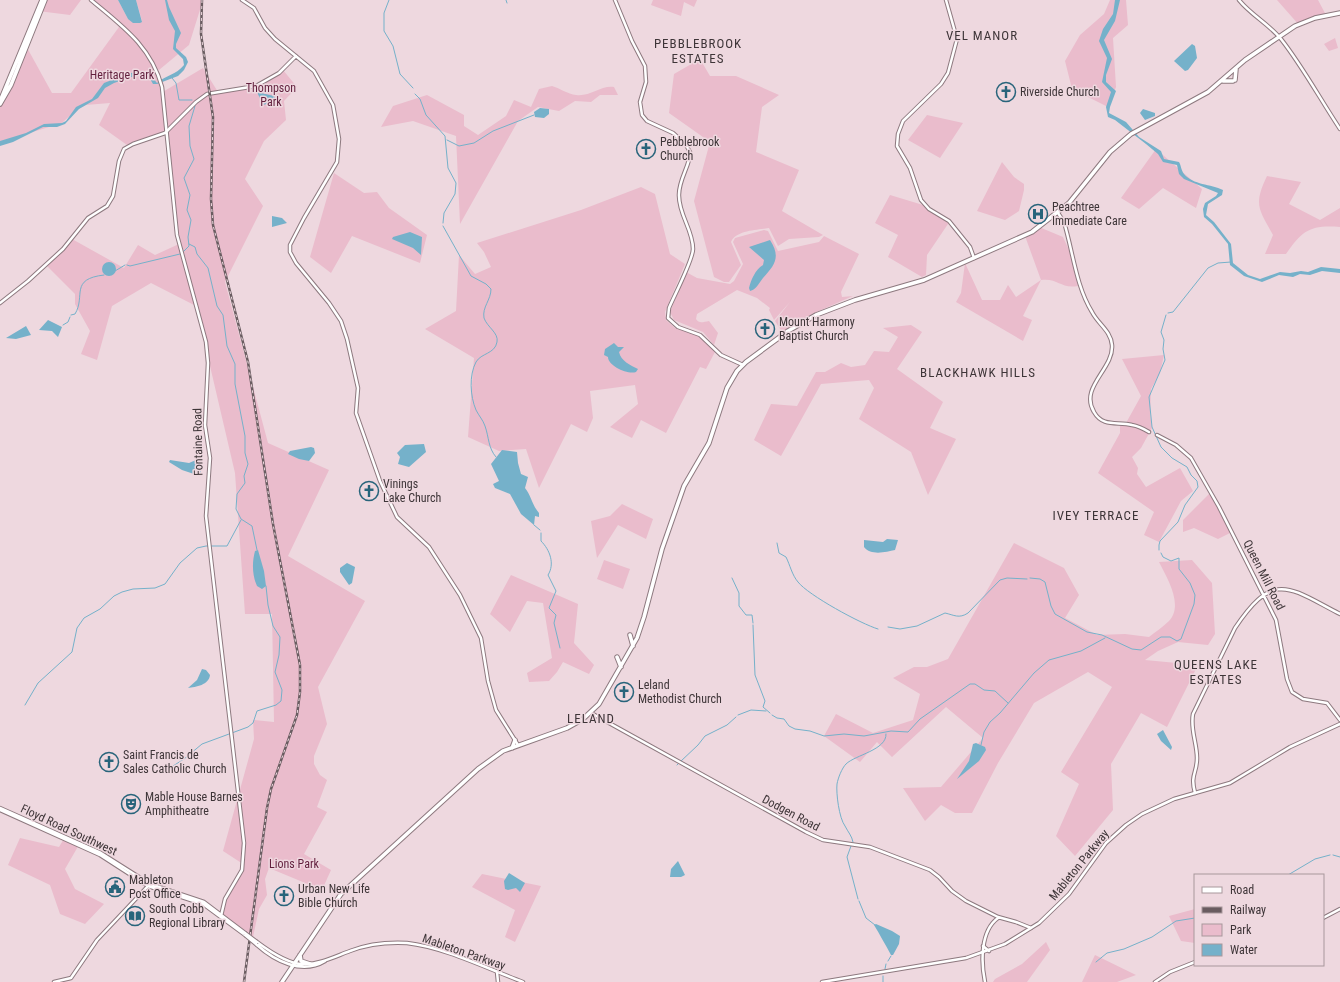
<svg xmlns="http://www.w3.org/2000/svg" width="1340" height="982" font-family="'Roboto Condensed',sans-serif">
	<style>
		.green { fill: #eabccc }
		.water { fill: #75b1ca }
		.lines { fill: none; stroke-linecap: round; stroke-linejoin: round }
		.stream { stroke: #75b1ca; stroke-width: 1 }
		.tertiary-casing { stroke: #8d797f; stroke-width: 4.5 }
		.secondary-casing { stroke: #8d797f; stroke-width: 4.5 }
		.primary-casing { stroke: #8d797f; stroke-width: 5.5 }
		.tertiary { stroke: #fff; stroke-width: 2.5 }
		.secondary { stroke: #fff; stroke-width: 2.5 }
		.primary { stroke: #fff; stroke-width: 3.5 }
		.rail-casing { stroke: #695c60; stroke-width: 2.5 }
		.rail { stroke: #eed8df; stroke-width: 1; stroke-dasharray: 3; stroke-linecap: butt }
		.secondary-bridge-casing { stroke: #8d797f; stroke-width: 4.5; stroke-linecap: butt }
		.secondary-bridge { stroke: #fff; stroke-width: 2.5 }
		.labels { text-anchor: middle; stroke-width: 3; stroke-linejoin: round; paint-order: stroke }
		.park-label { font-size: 12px; fill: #621f3d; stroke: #eed8df }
		.poi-label { font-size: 12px; fill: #3e3538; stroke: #eed8df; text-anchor: start }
		.street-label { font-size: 12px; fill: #3e3538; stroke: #eed8df }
		.neighbourhood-label { font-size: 13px; letter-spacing: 1px; fill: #3e3538; stroke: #eed8df }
	</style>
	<rect width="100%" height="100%" fill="#eed8df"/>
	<!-- green -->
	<path class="green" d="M42 0H81L70 15 38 11Z
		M90 0H118L128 19 142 21 136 0H203L189 45 159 70 153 67 157 74 161 93 203 68 218 92 254 87 283 70 297 87 284 101 286 120 264 141 245 179 263 206 225 282 268 443 329 470 288 556 365 601 318 687 327 724 314 756V764L320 775 327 780 317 807 327 812 304 854 331 870 322 890 269 868 265 879 267 895 259 909 253 937 222 914 223 908 240 874 243 864 223 851 254 739 253 720 274 722 272 614H245L235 473 196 306 151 283 112 306 97 360 81 354 90 331 75 304V294L46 265 72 239 124 268 138 245 155 255 179 244 168 131 127 145 99 125 110 103 86 105 76 110 62 123 0 142V99L25 44 52 93H71L119 27 110 16Z
		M653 0H697L694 7 684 2 681 16 651 5Z
		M1110 0H1126L1128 25 1113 38 1116 87 1108 107 1072 89 1065 61 1080 35 1104 14Z
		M1277 0H1318L1326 15 1310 18 1299 25Z
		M1335 38 1338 48 1329 51 1324 44Z
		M700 59 710 76H736L779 95 762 107 756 152 799 170 782 211 823 235 819 237 789 239 778 246 769 228C757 230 736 230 731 242L741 265 729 282H724L714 277 694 201 710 142 669 113 674 74Z
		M552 86C559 88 568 94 576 95 590 97 601 85 614 87L618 95H600L591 102 575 101 559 111 538 107 518 121 460 224 456 136 413 121 381 127 393 106 427 95 464 115V126L478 135 506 116 514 100 531 107 539 89Z
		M927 115 963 123 940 158 908 140Z
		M1156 149 1202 189 1196 208 1163 188 1139 209 1121 198Z
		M1002 162 1014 177 1024 184V190L1019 211 1005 220 977 211Z
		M334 173 364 193 377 192 389 208 427 235 420 263 352 236 331 273 310 257Z
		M1267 176 1301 182 1289 204 1320 220 1340 208V227C1310 225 1303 230 1286 254H1265L1273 235C1259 209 1253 205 1267 176Z
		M641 187 655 194 670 254 685 264 665 312 666 320 675 328 695 334 716 350 706 369 700 367 666 433 641 420 632 438 610 427 638 404 635 385 590 391 593 418 587 432 571 424 539 488 526 449 499 451 468 437 474 358 425 329 456 311 459 255 475 274 491 267 484 252 477 243 581 210Z
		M890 195 923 205 950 221 927 255 926 275 922 277 888 257 898 235 875 223Z
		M1039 227 1063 237 1069 250 1078 286C1060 289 1059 278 1041 280L1023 316 1032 320 1023 341 956 302 961 293 965 263 982 300H1000L1008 285 1016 297 1041 280 1025 236Z
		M764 230 768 231 778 251 819 242 824 236 859 254 841 292 842 297 853 296 812 314 782 332 775 321 790 302 774 320 769 310 770 308 757 298 737 290 697 314 696 319C699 324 703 322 709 321L718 333 714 345 703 332 674 320 670 312 686 272 697 278 730 284 734 281 743 264 733 242 735 238Z
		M911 325 922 332 897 369 943 402 930 428 956 439 928 495 911 452 859 419 874 388 869 380 821 384 781 456 754 440 771 404 797 406 816 372H825L841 363 851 367 865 365 874 351 889 352 898 337 883 328Z
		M1164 355 1160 373 1151 389 1150 413 1152 428 1141 448 1132 457 1138 468 1137 474 1146 487 1180 468 1193 491 1181 501 1159 542 1144 535 1154 512 1098 473 1120 433V425H1128L1126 423 1141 396 1122 359Z
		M1212 491 1230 533 1218 539 1194 528 1183 532V520Z
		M622 504 653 519 646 539 618 525 597 558 591 521 610 516Z
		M1014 543 1064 568 1079 595 1065 618 1097 635 1125 634 1149 637C1155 632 1163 627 1169 621 1184 605 1167 578 1159 562L1192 560 1212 583 1215 634 1208 645 1178 642 1158 651 1145 660 1198 665 1167 727 1141 713 1111 764 1113 810 1075 856 1056 836 1079 784 1061 772 1112 687 1088 672 1034 703 998 763 972 813H955L941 805 925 821 903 788 941 787 983 738 946 707 892 757 877 742 860 762 824 736 836 714 873 733 913 720 920 694 893 678 914 667H927L948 659Z
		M604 560 630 569 623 589 597 579Z
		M511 575 578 604 574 643 594 665 589 674 563 662 557 672 549 681 529 682 527 673 552 658 543 603 527 601 510 632 490 614Z
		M65 837 80 843 65 869 75 889 104 904 85 924 60 914 50 885 8 865 20 838 59 847Z
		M482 874 541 886 515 942 505 937 515 910 472 887Z
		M1195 909V943L1181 941 1169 916Z
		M1046 942 1050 950 1027 982H993L995 979 1022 964Z
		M1095 955 1136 975 1117 982H1082Z"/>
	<!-- water -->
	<path class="water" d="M118 0H136L142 22 140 23H133L128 19Z
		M165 0H167L169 7 181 33 176 44V48L186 57 188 62 184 70 178 76 157 84H153L149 77 143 73 114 83 105 88 98 98 79 109 65 124 57 127H43L13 142 0 146V141L26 133 44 124 62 123 66 121 76 107 92 99 104 83 130 73 143 72 151 76 157 83C166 75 176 75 184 65L183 59 173 49 175 31 169 20Z
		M1115 0H1120L1115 21 1104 40 1112 59 1106 75V82L1116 91 1110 107 1109 113 1126 122 1139 137 1161 151 1164 159 1179 162C1181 165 1181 170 1184 174 1193 185 1211 184 1223 190L1222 195 1208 204 1206 215 1214 222 1231 244 1233 263 1248 275 1260 279 1280 272 1290 273 1301 271 1308 272 1321 267 1340 269V273L1322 271 1310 275 1300 274 1293 277 1279 275 1262 282 1244 276 1230 265 1228 244 1212 224 1204 217 1203 209 1205 203 1216 196 1218 193 1184 179 1179 174 1177 165 1163 162 1158 154 1146 144 1115 120 1108 117 1106 107 1111 92 1102 82 1107 58 1099 41 1103 29 1113 14Z
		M1192 44 1195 46 1197 58 1188 70 1185 71 1174 61Z
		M257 92 274 96 277 101 263 105Z
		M540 108 549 109V114L544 118 535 117 534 112Z
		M1143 109 1155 113V116L1145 120 1140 113Z
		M272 216 282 218 287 223 272 227Z
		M410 232 422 237 421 255 413 248 392 239 393 237Z
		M770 240C781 257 775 265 763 278 759 283 756 290 750 291L749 288C751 280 755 270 763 265L764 260 749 247Z
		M102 269a7 7 0 1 1 14 0a7 7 0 1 1-14 0Z
		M48 320 62 327 58 337 52 331 39 330Z
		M26 326 31 335 16 339 6 338Z
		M614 343 618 347H624L619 352C621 361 630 365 638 369L636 372C628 375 608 366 608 357L604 355 605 349Z
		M424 444 426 452 409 467 398 464 400 457 397 453 405 445Z
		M311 447 314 448 315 453 309 461 299 459 288 454 290 451Z
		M502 450 517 452 518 463 521 474 528 477 525 488C531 495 532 505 539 513V517L535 516 534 525 521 514 510 494 495 488 493 484 499 481 491 464Z
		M203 457 200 476 182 470 169 462 170 460 189 463Z
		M887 539 898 540 895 550C886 552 871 556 864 547V540L883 542Z
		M258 550 264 571 266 586 262 589 257 586C252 575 252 562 255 551Z
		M347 563 355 567 352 583 349 585 340 572V568Z
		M202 669 206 670 210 675C209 685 196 687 188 688L197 680Z
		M1163 730 1172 747 1171 750 1161 741 1157 734Z
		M976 743 985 747 986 750 979 761 957 779 969 761 973 744Z
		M678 861 685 875 681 877H670L671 869Z
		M509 873 525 883 520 892 516 888 508 890 505 889 504 881Z
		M876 924 892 931 900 936 899 944 893 955H891C885 944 880 935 874 925Z"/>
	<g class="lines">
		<!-- stream -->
		<path class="stream" d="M389 0 384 13V31L393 46 400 74 413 88
			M506 0 507 3
			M172 78 176 83 179 100H192
			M415 94 420 99 426 115 445 136 448 168 456 183 455 194 444 213 443 223
			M447 140 459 146 474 143 493 131 534 115
			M443 226 471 276 486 284 491 289C491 300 482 307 484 318 487 327 499 333 497 342 495 354 481 353 476 362 469 375 470 396 476 410 479 416 483 420 485 426 489 437 488 448 496 457
			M189 244 195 247 197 254 208 268 217 306 223 315 227 346 235 364V384L245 436V453L248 464 244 476 245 483 237 494 236 509 241 519 252 526 257 550
			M183 252 189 246 188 237 191 220 187 210 190 195 184 178 194 159 190 146 189 126 195 106
			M127 265 130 266 180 254
			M115 271 125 265
			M1168 313 1173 312 1208 268 1218 263 1231 262
			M71 315 75 314C86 296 69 279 104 275
			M63 325 68 322 70 317
			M534 525 540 530
			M541 533V541C550 550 555 564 548 575L556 591 549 608 556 615 554 623 560 648
			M777 543 779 553 786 557C790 565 792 575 798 582 808 595 861 624 878 629
			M1159 550V545L1160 541 1178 522 1185 505 1198 487 1197 481 1191 475 1187 467 1172 458 1161 447 1152 427 1149 397 1165 360 1163 349 1164 340 1161 332 1166 315
			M732 578 739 593V606L746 615H752L753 623
			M1030 578 1040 579 1045 582 1051 606 1055 614 1087 632 1102 635 1132 649 1141 650 1161 637H1170L1177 641 1181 639 1194 604 1195 595 1190 583 1179 569V558L1171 561 1163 557 1161 553
			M753 625 755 675 765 701 763 707 770 713
			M888 627 900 629 917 626 945 613C954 615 959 619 968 613L1000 580 1007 578 1027 579
			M25 705 38 683 72 652 77 628 84 618 100 609 114 596 122 592 133 589 155 588 165 584 180 563 197 548 206 546H227L241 520
			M738 715 751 710 766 711
			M772 715 777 718 784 719 789 726 795 729 810 731 824 736 844 734 864 736 891 731 908 732 920 719 970 684H975L984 690 995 691 1008 703
			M981 745 984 732 990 722 1000 713 1034 673 1049 660 1081 651 1105 638
			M680 762 698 745 705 736 727 725 736 717
			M677 765 678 764
			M173 766 184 759 202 744 248 727 253 723 257 711 276 705 281 701 282 690 275 672 279 655 280 637 273 626 268 605 266 586
			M853 842C852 836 848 832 845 826 839 818 836 793 837 784 838 778 842 768 846 764 855 755 887 750 886 734
			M851 846 847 857 858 899
			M1333 855 1340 857
			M1288 875 1315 859 1330 855
			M859 901 866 918 875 925
			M888 961 891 956
			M1096 962 1107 953 1124 949 1152 937 1176 921 1195 918
			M885 969 886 964
			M883 982V976"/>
		<!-- tertiary casing -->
		<g class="tertiary-casing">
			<path id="tertiary" d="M242 0 254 8 265 28 275 39 314 71 333 105 339 139 337 162 304 218 290 245V252L296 263 329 303 341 321 347 339 358 388 356 413 380 481 397 517 429 547 460 595 481 638 488 681 496 710 518 745
				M615 0 632 41 645 66 646 82 640 102 642 115 647 121 673 133 686 145 690 152C691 164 678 180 679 196 679 215 693 230 693 249 693 260 674 296 669 308L668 318 678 327 700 335 721 355 743 365
				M946 0 957 39 948 73 941 84 903 121 898 134 897 146 910 168 921 200 929 209 949 221 970 247 974 258
				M1058 213 1064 222C1073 252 1076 286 1092 312 1098 324 1111 331 1112 345 1114 369 1079 387 1094 412 1103 428 1118 421 1132 425 1138 426 1144 429 1149 432
				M0 303 28 281 63 249 88 218 107 206 113 196 119 161 124 149 133 144 165 133 196 102 207 94 256 86 279 73 296 56
				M1157 435 1176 445 1191 458 1219 507 1276 620 1287 679 1292 692 1303 699 1327 703 1340 720
				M591 713 806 832 823 840 870 847 930 870 939 877 952 891 966 901 998 917 1016 922 1031 928
				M1195 793C1190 774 1197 774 1197 758 1197 743 1190 729 1193 714L1235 628C1274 570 1288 587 1340 614
				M1323 918 1340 909
				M497 972 498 982
				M54 982 71 978 97 940 148 886
				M985 982C981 963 980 931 998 918
				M1155 982 1170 972 1195 962"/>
		</g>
		<!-- secondary casing -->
		<g class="secondary-casing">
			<path id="secondary" d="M91 0C122 26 151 46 162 87L177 235 206 342 208 363 205 425 210 458 206 516 244 843 242 870 225 899 221 916
				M1239 0C1251 15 1269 24 1281 39 1303 67 1320 99 1340 129
				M0 808 101 853 150 884 204 902 245 933
				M0 810 100 855 148 886 203 904 245 935
				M257 942C269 951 288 964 303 964 319 965 336 956 350 951 368 944 388 942 407 943 444 947 488 969 523 982
				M257 945C275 961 302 975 325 961
				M983 946 989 951
				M822 982 966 958 1005 944 1039 923 1069 894 1106 843 1126 825 1142 814 1174 799 1230 783 1290 747 1340 724"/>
		</g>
		<!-- primary casing -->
		<g class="primary-casing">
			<path id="primary" d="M1235 80 1236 69
				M1223 81H1233
				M1 99 42 0
				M0 104 11 85 45 0
				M630 635 633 646
				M617 657 621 667
				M512 748 515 740
				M300 955 301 961 310 964
				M282 982 341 894 478 769 503 751 567 728 583 719 599 704 637 638 644 617 662 549 684 486 709 443 727 388 737 371 746 362 788 331 816 315 855 300 924 280 1032 232 1069 203 1110 152 1131 134 1208 92 1245 60 1295 26 1315 18 1340 13"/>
		</g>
		<!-- tertiary -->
		<use href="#tertiary" class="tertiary"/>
		<!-- secondary -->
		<use href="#secondary" class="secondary"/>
		<!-- primary -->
		<use href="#primary" class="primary"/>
		<!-- rail casing -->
		<g class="rail-casing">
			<path id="rail" d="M202 0 201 34 213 117 211 199 213 225 248 362 273 524 300 665V692L297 715 271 789 267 808 244 982"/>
		</g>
		<!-- rail -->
		<use href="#rail" class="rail"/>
		<!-- secondary-bridge casing -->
		<g class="secondary-bridge-casing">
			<path id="secondary-bridge" d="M245 933 257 942
				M245 935 257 945"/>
		</g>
		<!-- secondary-bridge -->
		<use href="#secondary-bridge" class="secondary-bridge"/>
	</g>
	<!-- icons -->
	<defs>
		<g id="church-ring" transform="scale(1)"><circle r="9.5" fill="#eed8df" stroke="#28647b" stroke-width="1.5"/><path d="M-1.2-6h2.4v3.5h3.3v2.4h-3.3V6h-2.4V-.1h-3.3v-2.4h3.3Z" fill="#28647b"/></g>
		<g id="hospital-ring" transform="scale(1)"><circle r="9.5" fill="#eed8df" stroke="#28647b" stroke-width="1.5"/><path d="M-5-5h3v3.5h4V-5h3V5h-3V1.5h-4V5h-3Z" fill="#28647b"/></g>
		<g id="theatre-ring" transform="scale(1)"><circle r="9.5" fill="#eed8df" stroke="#28647b" stroke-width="1.5"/><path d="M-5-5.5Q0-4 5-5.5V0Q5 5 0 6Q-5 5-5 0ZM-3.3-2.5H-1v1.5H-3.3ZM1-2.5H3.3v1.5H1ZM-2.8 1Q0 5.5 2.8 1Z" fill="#28647b"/></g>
		<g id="civic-ring" transform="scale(1)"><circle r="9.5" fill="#eed8df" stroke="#28647b" stroke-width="1.5"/><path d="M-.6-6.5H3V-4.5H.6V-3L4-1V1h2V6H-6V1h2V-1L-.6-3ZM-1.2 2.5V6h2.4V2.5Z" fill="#28647b"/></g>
		<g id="library-ring" transform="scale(1)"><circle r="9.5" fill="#eed8df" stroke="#28647b" stroke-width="1.5"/><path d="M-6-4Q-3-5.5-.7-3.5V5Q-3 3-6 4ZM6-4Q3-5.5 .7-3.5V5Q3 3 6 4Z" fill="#28647b"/></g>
	</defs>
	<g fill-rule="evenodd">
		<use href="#church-ring" x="1006" y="92"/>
		<use href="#church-ring" x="646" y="149"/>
		<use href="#hospital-ring" x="1038" y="214"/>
		<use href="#church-ring" x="765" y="329"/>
		<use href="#church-ring" x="369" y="491"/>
		<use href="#church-ring" x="624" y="692"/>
		<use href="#church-ring" x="109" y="762"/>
		<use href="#theatre-ring" x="131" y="804"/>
		<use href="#civic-ring" x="115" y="887"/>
		<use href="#church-ring" x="284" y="896"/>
		<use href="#library-ring" x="135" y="916"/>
	</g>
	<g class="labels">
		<!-- park labels -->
		<g class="park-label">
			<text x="122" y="79">Heritage Park</text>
			<text x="271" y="92">Thompson<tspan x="271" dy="14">Park</tspan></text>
			<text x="294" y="868">Lions Park</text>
		</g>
		<!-- poi labels -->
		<g class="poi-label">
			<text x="1020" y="96">Riverside Church</text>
			<text x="660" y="146">Pebblebrook<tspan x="660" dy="14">Church</tspan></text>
			<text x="1052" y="211">Peachtree<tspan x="1052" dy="14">Immediate Care</tspan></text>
			<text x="779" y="326">Mount Harmony<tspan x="779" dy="14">Baptist Church</tspan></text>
			<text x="383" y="488">Vinings<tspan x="383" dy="14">Lake Church</tspan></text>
			<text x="638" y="689">Leland<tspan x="638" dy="14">Methodist Church</tspan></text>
			<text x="123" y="759">Saint Francis de<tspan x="123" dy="14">Sales Catholic Church</tspan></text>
			<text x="145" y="801">Mable House Barnes<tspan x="145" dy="14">Amphitheatre</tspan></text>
			<text x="129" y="884">Mableton<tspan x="129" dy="14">Post Office</tspan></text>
			<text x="298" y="893">Urban New Life<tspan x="298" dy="14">Bible Church</tspan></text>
			<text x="149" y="913">South Cobb<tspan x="149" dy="14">Regional Library</tspan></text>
		</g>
		<!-- street labels -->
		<g class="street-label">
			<text transform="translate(198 442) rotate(-91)" y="4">Fontaine Road</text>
			<text transform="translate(1264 575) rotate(63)" y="4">Queen Mill Road</text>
			<text transform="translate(791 813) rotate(28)" y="4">Dodgen Road</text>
			<text transform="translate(69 830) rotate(25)" y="4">Floyd Road Southwest</text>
			<text transform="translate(1079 865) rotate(-51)" y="4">Mableton Parkway</text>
			<text transform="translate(464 952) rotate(19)" y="4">Mableton Parkway</text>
		</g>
		<!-- neighbourhood labels -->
		<g class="neighbourhood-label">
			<text x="982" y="40">VEL MANOR</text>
			<text x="698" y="48">PEBBLEBROOK<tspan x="698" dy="15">ESTATES</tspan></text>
			<text x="978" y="377">BLACKHAWK HILLS</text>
			<text x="1096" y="520">IVEY TERRACE</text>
			<text x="1216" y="669">QUEENS LAKE<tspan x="1216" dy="15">ESTATES</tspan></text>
			<text x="591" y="723">LELAND</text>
		</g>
	</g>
	<!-- legend -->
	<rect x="1194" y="874" width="130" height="92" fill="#eed8df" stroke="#a8979c"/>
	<rect x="1202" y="887" width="20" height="6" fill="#ffffff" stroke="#a8979c"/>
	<text x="1230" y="894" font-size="12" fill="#3e3538">Road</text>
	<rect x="1202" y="907" width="20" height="6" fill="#695c60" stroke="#a8979c"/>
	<text x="1230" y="914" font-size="12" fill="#3e3538">Railway</text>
	<rect x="1202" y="924" width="20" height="12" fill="#eabccc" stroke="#a8979c"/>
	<text x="1230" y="934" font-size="12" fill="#3e3538">Park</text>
	<rect x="1202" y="944" width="20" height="12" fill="#75b1ca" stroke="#a8979c"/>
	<text x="1230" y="954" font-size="12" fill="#3e3538">Water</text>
</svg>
